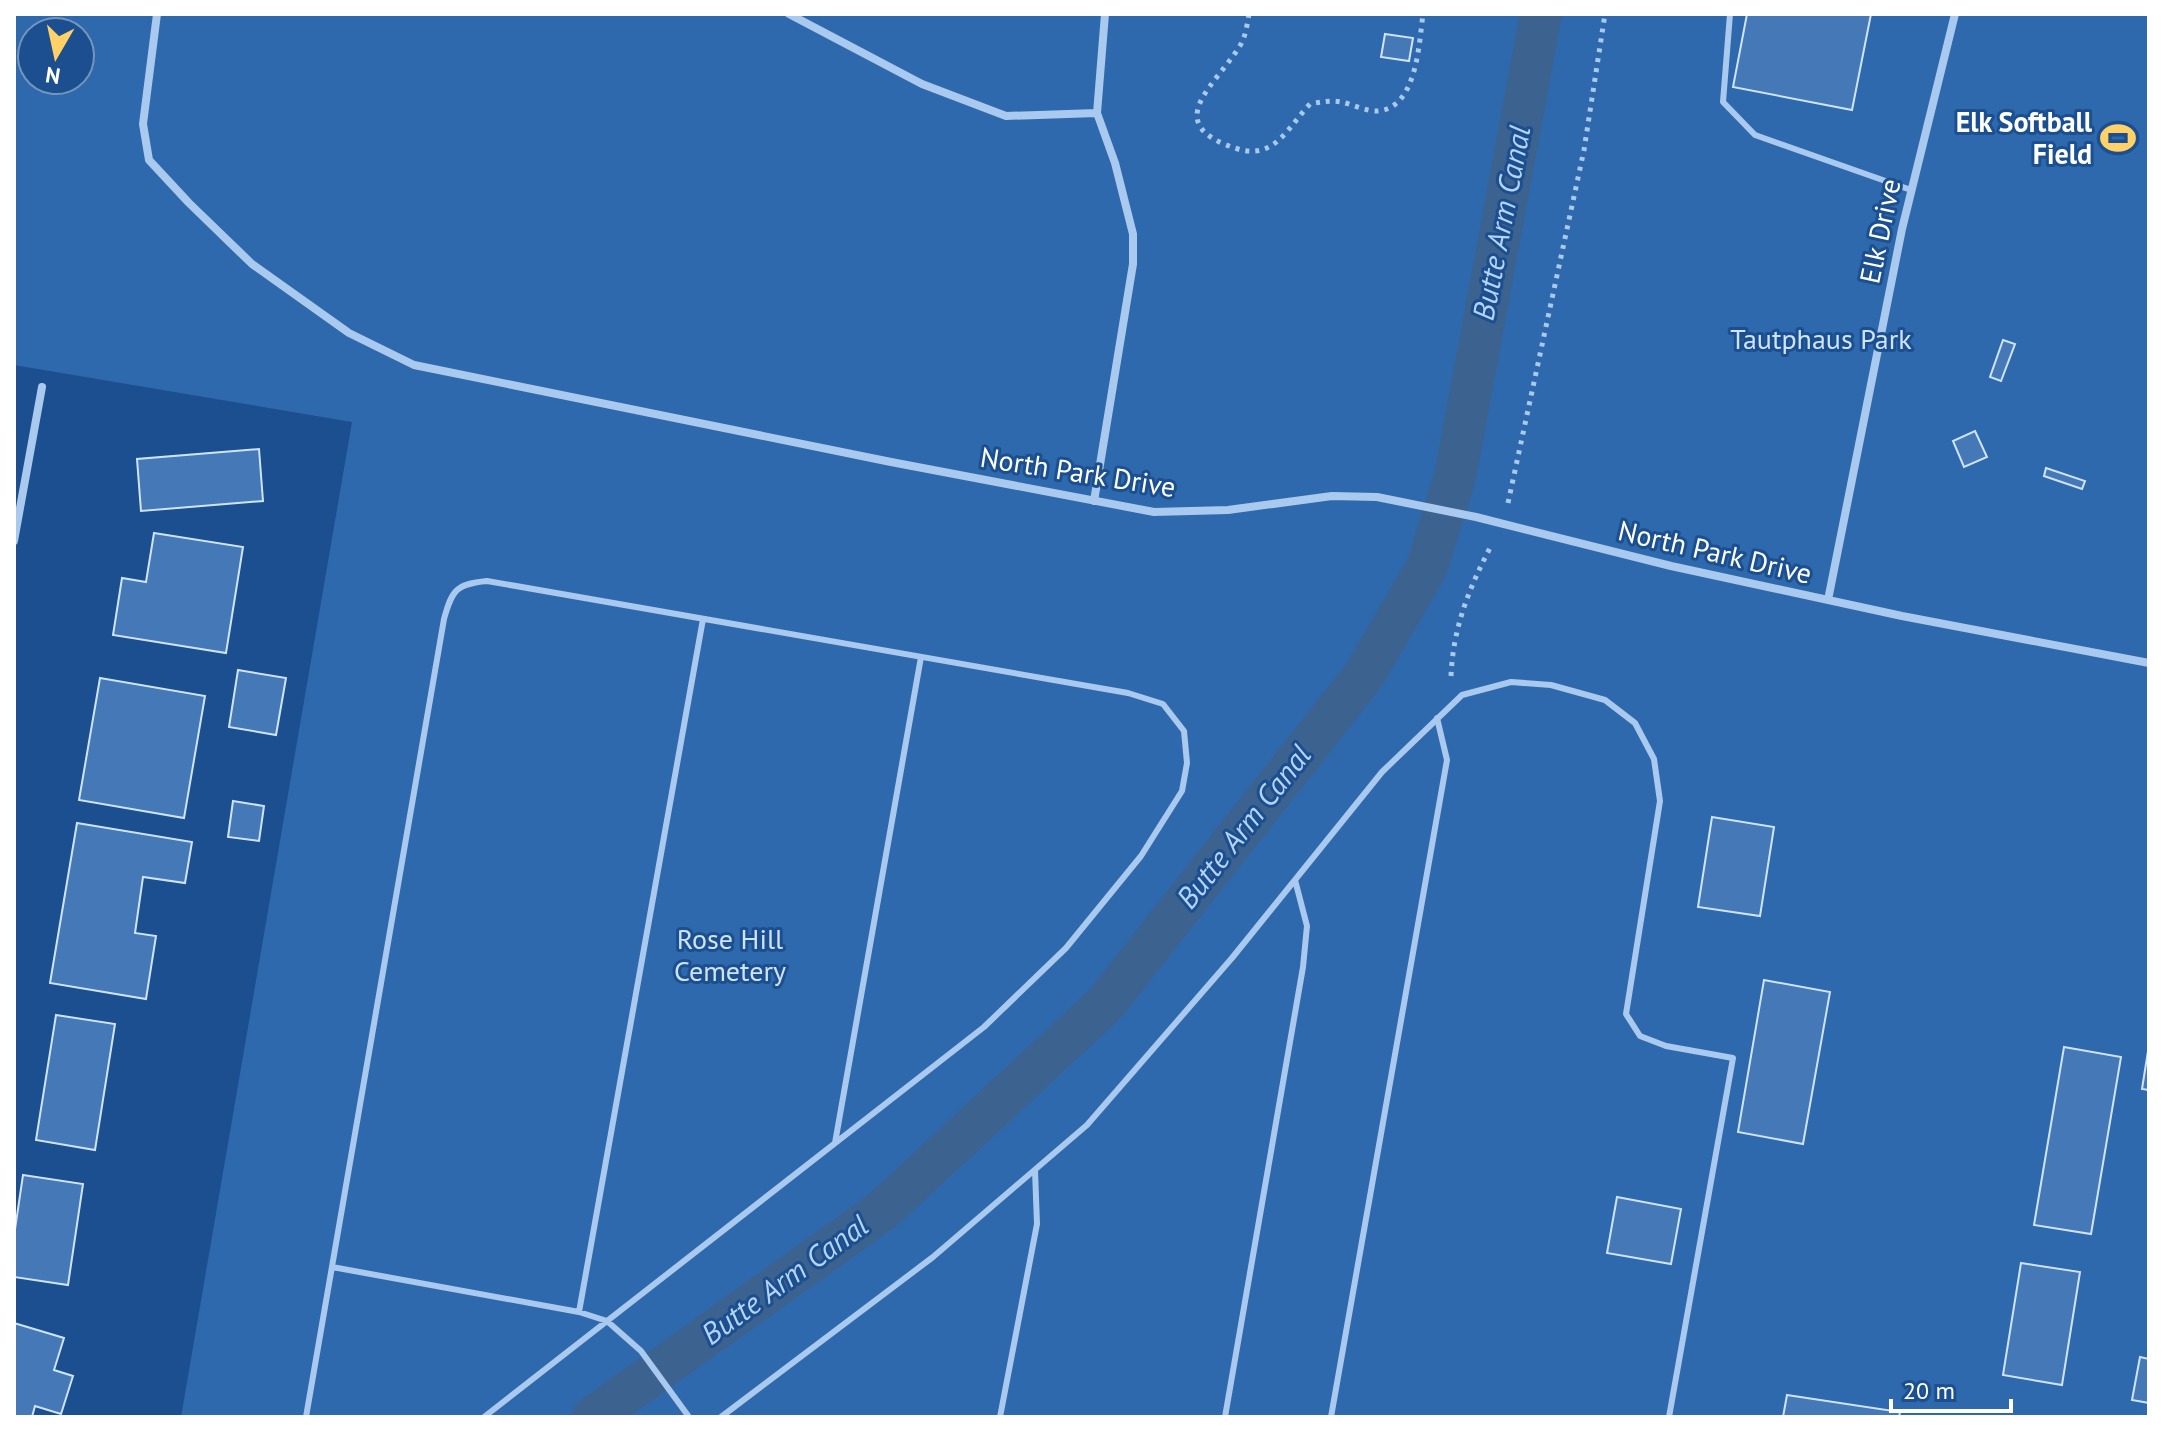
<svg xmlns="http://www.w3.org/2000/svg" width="2163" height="1431" font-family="'PT Sans',sans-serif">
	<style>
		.green { fill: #2e69ad; fill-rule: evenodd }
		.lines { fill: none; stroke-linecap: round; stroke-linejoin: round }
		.canal { stroke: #3c6290; stroke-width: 42 }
		.building { fill: #4478b7; stroke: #cfe3fa; stroke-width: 2 }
		.path { stroke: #a9c9ee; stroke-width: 5; stroke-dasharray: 4 6; stroke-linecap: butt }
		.service { stroke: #a9c9ee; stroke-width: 6 }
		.minor { stroke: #a9c9ee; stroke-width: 8 }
		.labels { text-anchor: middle; stroke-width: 6; stroke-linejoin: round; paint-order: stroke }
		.poi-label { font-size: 28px; font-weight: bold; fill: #fff; stroke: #1b4f8f; text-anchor: end }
		.street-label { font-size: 28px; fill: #fff; stroke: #1b4f8f }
		.park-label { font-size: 28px; fill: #cfe3fa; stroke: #1b4f8f }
		.water-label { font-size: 30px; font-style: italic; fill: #b5d3f5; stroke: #1b4f8f }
	</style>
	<rect width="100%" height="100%" fill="#1b4f8f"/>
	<!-- green -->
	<path class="green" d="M14 14H2149V1417H181L352 422 14 365ZM32 32H80V80H32Z"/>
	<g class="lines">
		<!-- canal -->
		<path class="canal" d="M593 1417 883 1210 1105 1004 1364 675 1427 567 1455 477 1541 14"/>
	</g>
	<!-- building -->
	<path class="building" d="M1747 14H1871L1852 110 1733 87Z
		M1385 34 1413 38 1409 61 1381 57Z
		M2003 340 2015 344 2001 381 1990 377Z
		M1975 431 1987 457 1964 467 1953 441Z
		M259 449 263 501 141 511 137 459Z
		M2046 468 2085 481 2082 489 2044 476Z
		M154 533 243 547 226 653 113 635 122 578 146 582Z
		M238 670 286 678 276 735 229 727Z
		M100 678 205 696 184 818 79 800Z
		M233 801 264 806 259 841 228 837Z
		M1712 817 1774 827 1760 916 1698 907Z
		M77 823 192 842 185 883 143 877 135 933 156 936 146 999 50 983Z
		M1764 980 1830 992 1803 1144 1738 1132Z
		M56 1015 115 1024 95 1150 36 1140Z
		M2149 1045V1090L2142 1089Z
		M2064 1047 2121 1057 2091 1234 2034 1225Z
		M23 1175 83 1184 68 1285 14 1277V1236Z
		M1617 1197 1681 1209 1671 1264 1607 1253Z
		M2021 1263 2080 1272 2062 1385 2003 1375Z
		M14 1323 64 1338 54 1370 73 1376 61 1414 35 1406 32 1417H14Z
		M2140 1357 2149 1359V1403L2132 1400Z
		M1787 1395 1900 1412 1899 1417H1783Z"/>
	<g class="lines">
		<!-- path -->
		<path class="path" d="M1249 14C1247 24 1246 35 1241 44 1217 85 1157 124 1238 149 1275 160 1288 127 1310 104 1321 102 1330 100 1341 102 1352 104 1367 112 1378 111 1417 108 1419 43 1423 14
			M1508 503 1584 150 1605 14
			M1451 676C1453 628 1469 588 1491 546"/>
		<!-- service -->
		<path class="service" d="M1730 14 1723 102 1755 135 1911 190
			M835 1143 921 657
			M332 1267 579 1312 607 1321 641 1351 689 1417
			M579 1312 703 619
			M306 1417 444 619C452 590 456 584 487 581L1128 693 1163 704 1184 731 1187 763 1182 791 1141 856 1066 948 984 1027 484 1417
			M721 1417 933 1257 1087 1125 1232 958 1382 772 1462 695 1511 682 1551 685 1605 700 1635 723 1654 759 1660 801 1626 1014 1640 1036 1666 1046 1733 1058 1669 1417
			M1000 1417 1037 1224 1035 1170
			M1225 1417 1303 967 1307 926 1295 880
			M1331 1417 1447 760 1437 718"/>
		<!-- minor -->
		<path class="minor" d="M157 14 143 124 149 160 189 203 252 264 349 333 414 365 891 462 1154 512 1228 510 1332 496 1377 497 1476 517 1671 566 1902 616 2149 663
			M789 14 922 84 1006 116 1097 113
			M1094 501 1133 264V234L1115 163 1097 113 1105 14
			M14 541 42 387
			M1828 600 1902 229 1955 14"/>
	</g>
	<!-- icons -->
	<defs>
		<g id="stadium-bare" transform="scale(2.76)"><path d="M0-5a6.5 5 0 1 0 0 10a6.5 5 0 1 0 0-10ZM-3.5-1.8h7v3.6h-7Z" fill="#ffd166" stroke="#1b4f8f" stroke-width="2.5" paint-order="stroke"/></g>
	</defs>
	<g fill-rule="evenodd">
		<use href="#stadium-bare" x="2118" y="138"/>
	</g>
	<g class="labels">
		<!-- poi labels -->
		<g class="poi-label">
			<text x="2092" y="132">Elk Softball<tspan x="2092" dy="32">Field</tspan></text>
		</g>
		<!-- street labels -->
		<g class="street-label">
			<text transform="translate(1880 231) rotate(-78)" y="10">Elk Drive</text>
			<text transform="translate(1078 472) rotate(9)" y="10">North Park Drive</text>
			<text transform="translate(1715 552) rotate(13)" y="10">North Park Drive</text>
		</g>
		<!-- park labels -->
		<g class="park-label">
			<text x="1821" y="349">Tautphaus Park</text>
			<text x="730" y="949">Rose Hill<tspan x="730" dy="32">Cemetery</tspan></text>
		</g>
		<!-- water labels -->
		<g class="water-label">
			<text transform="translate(1502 223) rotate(-79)" y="10">Butte Arm Canal</text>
			<text transform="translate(1244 827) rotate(-52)" y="10">Butte Arm Canal</text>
			<text transform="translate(785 1280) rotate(-36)" y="10">Butte Arm Canal</text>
		</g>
	</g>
	<!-- border -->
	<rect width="2163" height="1431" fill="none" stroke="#ffffff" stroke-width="32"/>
	<!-- north arrow -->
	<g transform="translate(56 56) rotate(189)"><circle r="38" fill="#1b4f8f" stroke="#7695bc" stroke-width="2"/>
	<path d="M0-6L14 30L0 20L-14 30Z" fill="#ffd166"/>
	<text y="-12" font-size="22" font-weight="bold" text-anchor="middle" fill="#ffffff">N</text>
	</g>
	<!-- scale -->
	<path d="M1891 1399v12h120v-12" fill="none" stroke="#ffffff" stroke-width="4"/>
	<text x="1903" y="1399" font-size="24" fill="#ffffff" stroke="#1b4f8f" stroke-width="6" paint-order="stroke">20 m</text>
</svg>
